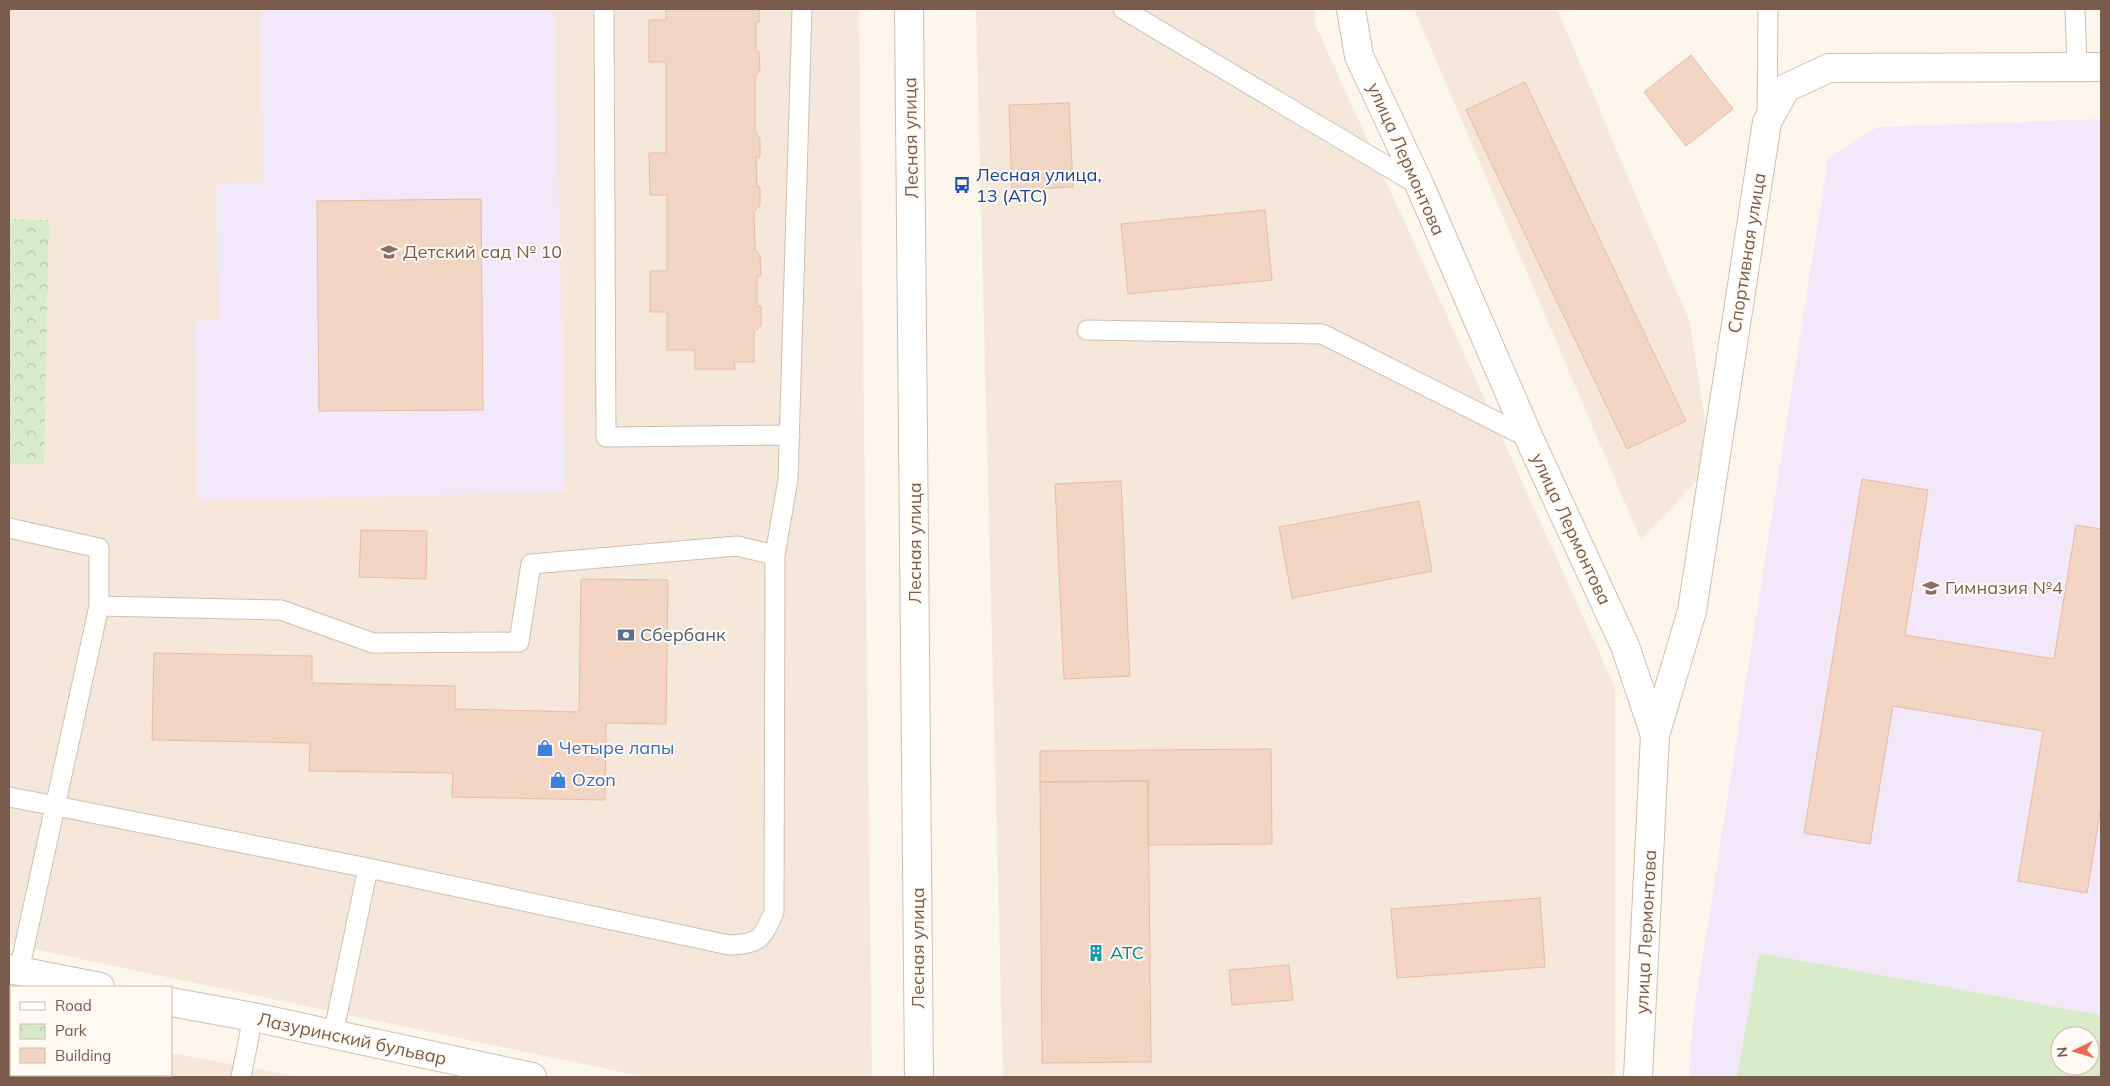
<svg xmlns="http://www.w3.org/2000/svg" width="2110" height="1086" font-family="Mulish,sans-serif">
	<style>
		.residential { fill: #f5e8da }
		.education { fill: #f3e8fa; fill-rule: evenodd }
		.park { fill: url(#park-crowns) }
		.pitch { fill: #d8ecc9; fill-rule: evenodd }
		.building { fill: #f3d5c3; stroke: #e6bba3 }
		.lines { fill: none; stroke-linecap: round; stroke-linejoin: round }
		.service-casing { stroke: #d1beb0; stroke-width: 21 }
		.minor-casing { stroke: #d1beb0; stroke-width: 30 }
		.tertiary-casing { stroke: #d1beb0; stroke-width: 30 }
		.service { stroke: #fff; stroke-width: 19 }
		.minor { stroke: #fff; stroke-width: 28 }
		.tertiary { stroke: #fff; stroke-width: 28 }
		.labels { text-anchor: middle; stroke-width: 4; stroke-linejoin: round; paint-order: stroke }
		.street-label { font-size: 18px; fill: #7a5c4d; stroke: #fffaf3 }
		.transit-label { font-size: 18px; fill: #164399; stroke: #fffaf3; text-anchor: start }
		.education-label { font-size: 18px; fill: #785e54; stroke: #fffaf3; text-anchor: start }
		.service-label { font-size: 18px; fill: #4e5e75; stroke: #fffaf3; text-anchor: start }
		.shop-label { font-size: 18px; fill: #366cbe; stroke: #fffaf3; text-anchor: start }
		.culture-label { font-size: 18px; fill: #0d838f; stroke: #fffaf3; text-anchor: start }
	</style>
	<defs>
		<pattern id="park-crowns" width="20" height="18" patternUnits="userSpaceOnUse" patternTransform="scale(1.25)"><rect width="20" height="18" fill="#d8ecc9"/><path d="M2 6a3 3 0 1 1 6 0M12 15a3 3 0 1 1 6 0" fill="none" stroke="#b4c2a5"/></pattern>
	</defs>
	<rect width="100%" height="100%" fill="#fdf6ec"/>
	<!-- residential -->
	<path class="residential" d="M9 9H859L872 1077H645L9 944Z
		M976 9H1315V24L1615 687V1077H1003Z
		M1414 9H1557L1690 323 1712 465 1641 540Z
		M9 1020 11 1021V1075H171V1053L301 1077H9Z"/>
	<!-- education -->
	<path class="education" d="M260 9H554L566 492 198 501 194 321 219 320 216 184 264 183Z
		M2101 119V1077H1689L1693 1018 1828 158 1877 127ZM2060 1036H2090V1066H2060Z
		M9 1065H11V1075H64L78 1077H9Z"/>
	<!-- park -->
	<path class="park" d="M9 219 49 220 44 464H9Z"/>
	<!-- pitch -->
	<path class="pitch" d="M1759 953 2101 1015V1077H1737ZM2060 1036H2090V1066H2060Z"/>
	<!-- building -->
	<path class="building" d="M666 9H759V22H756V52H759L760 70 755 77V131L760 139V157H756L757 187H760V205L754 212 755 249 760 256 761 276H757V306H761V326L754 332V362H734L735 369H695V350H667V312H650V271H667V195H650L649 153H666V62H649V20H666Z
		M1691 55 1733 109 1686 146 1644 92Z
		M1525 82 1686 421 1627 449 1466 110Z
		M1069 103 1073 187 1012 190 1009 105Z
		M481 199 483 410 319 411 317 201Z
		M1265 210 1272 280 1128 294 1121 224Z
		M1862 479 1928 490 1905 635 2054 659 2076 525 2101 529V806L2087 893 2018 881 2043 731 1893 706 1870 844 1804 833Z
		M1121 481 1130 676 1064 679 1055 484Z
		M1419 501 1432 571 1292 598 1279 527Z
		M361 530 427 531 426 579 359 577Z
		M581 579 668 580 666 724 606 723 605 800 452 797 453 773 309 771 310 743 152 740 154 653 312 656V683L455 686V709L579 712Z
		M1271 749 1272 844 1148 845V781L1040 782V751Z
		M1148 781 1151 1062 1042 1063 1040 782Z
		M1540 898 1545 967 1397 978 1391 909Z
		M1289 965 1293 1000 1232 1005 1229 970Z"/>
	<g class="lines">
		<!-- service casing -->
		<g class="service-casing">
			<path id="service" d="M604 9 606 437 790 435
				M1123 9 1420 186
				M2075 9 2077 67
				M1767 118 1768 9
				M1087 330 1322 334 1529 438
				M9 528 99 548V606
				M775 555 788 480 802 9
				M9 797 56 806 368 868 729 945C760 944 762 939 774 912L775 555 737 546 531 564 519 642 373 643 281 610 99 606 19 971
				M333 1035 368 868
				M241 1077 253 1017"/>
		</g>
		<!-- minor casing -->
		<g class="minor-casing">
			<path id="minor" d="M1351 9 1359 56 1420 186 1529 438 1625 646 1655 735 1638 1077
				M1655 735 1692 611 1767 122 1786 88 1829 68 2101 67"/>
		</g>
		<!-- tertiary casing -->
		<g class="tertiary-casing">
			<path id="tertiary" d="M909 9 919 1077
				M9 969 100 987
				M171 1002 253 1017 532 1077"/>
		</g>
		<!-- service -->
		<use href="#service" class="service"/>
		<!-- minor -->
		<use href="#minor" class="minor"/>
		<!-- tertiary -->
		<use href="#tertiary" class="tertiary"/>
	</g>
	<!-- icons -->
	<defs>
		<g id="bus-bare" transform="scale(1.35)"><path d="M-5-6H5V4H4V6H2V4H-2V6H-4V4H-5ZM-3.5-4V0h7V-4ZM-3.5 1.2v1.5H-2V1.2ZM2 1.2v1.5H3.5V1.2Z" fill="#1a4fb4" stroke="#fffaf3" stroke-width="2.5" paint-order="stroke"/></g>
		<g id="school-bare" transform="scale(1.35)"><path d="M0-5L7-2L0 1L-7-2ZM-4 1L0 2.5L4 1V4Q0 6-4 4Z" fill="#8d6e63" stroke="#fffaf3" stroke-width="2.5" paint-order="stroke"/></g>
		<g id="bank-bare" transform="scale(1.35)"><path d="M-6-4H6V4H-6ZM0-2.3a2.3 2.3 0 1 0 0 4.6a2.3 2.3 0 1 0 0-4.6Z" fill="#5c6f8a" stroke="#fffaf3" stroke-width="2.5" paint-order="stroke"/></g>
		<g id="shop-bare" transform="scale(1.35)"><path d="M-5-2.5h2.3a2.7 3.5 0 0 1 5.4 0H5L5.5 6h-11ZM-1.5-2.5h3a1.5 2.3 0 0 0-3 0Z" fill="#3f7fe0" stroke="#fffaf3" stroke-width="2.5" paint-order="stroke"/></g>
		<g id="building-bare" transform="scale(1.35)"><path d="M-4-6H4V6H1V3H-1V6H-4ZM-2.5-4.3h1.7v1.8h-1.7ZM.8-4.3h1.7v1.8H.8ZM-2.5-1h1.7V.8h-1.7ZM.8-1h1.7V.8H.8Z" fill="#0f9aa8" stroke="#fffaf3" stroke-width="2.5" paint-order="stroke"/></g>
	</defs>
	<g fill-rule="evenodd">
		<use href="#bus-bare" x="962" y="185"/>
		<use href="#school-bare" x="389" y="252"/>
		<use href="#school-bare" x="1931" y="588"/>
		<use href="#bank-bare" x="626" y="635"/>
		<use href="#shop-bare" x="545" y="748"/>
		<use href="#shop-bare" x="558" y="780"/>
		<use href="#building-bare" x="1096" y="953"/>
	</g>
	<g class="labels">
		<!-- street labels -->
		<g class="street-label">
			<text transform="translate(911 138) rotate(-91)" y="6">Лесная улица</text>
			<text transform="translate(1406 159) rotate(66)" y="6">улица Лермонтова</text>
			<text transform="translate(1747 253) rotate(-81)" y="6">Спортивная улица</text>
			<text transform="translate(1571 529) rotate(65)" y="6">улица Лермонтова</text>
			<text transform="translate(915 543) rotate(-90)" y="6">Лесная улица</text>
			<text transform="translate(1646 932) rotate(-87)" y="6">улица Лермонтова</text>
			<text transform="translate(918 948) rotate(-90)" y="6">Лесная улица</text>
			<text transform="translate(352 1039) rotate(12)" y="6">Лазуринский бульвар</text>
		</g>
		<!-- transit labels -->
		<g class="transit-label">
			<text x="976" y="181">Лесная улица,<tspan x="976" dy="21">13 (АТС)</tspan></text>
		</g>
		<!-- education labels -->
		<g class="education-label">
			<text x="403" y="258">Детский сад № 10</text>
			<text x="1945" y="594">Гимназия №4</text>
		</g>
		<!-- service labels -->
		<g class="service-label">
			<text x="640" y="641">Сбербанк</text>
		</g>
		<!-- shop labels -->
		<g class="shop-label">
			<text x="559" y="754">Четыре лапы</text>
			<text x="572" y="786">Ozon</text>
		</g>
		<!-- culture labels -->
		<g class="culture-label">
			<text x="1110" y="959">АТС</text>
		</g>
	</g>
	<!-- border -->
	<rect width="2110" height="1086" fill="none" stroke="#7a5c4d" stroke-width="20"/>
	<!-- legend -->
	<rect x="10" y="986" width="162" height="90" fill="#fffaf3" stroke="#cabbb1"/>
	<rect x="20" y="1002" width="25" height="8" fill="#ffffff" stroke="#cabbb1"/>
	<text x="55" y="1011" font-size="15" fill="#7a5c4d">Road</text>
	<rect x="20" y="1024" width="25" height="15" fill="url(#park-crowns)" stroke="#cabbb1"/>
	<text x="55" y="1036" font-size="15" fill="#7a5c4d">Park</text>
	<rect x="20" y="1048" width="25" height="15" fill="#f3d5c3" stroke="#cabbb1"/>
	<text x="55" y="1061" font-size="15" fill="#7a5c4d">Building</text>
	<!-- north arrow -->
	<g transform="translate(2075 1051) rotate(265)"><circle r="24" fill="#fffaf3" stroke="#cabbb1"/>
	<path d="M0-4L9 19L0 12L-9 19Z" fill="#e76f51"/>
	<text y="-8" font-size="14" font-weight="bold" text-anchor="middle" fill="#7a5c4d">N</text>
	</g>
</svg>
